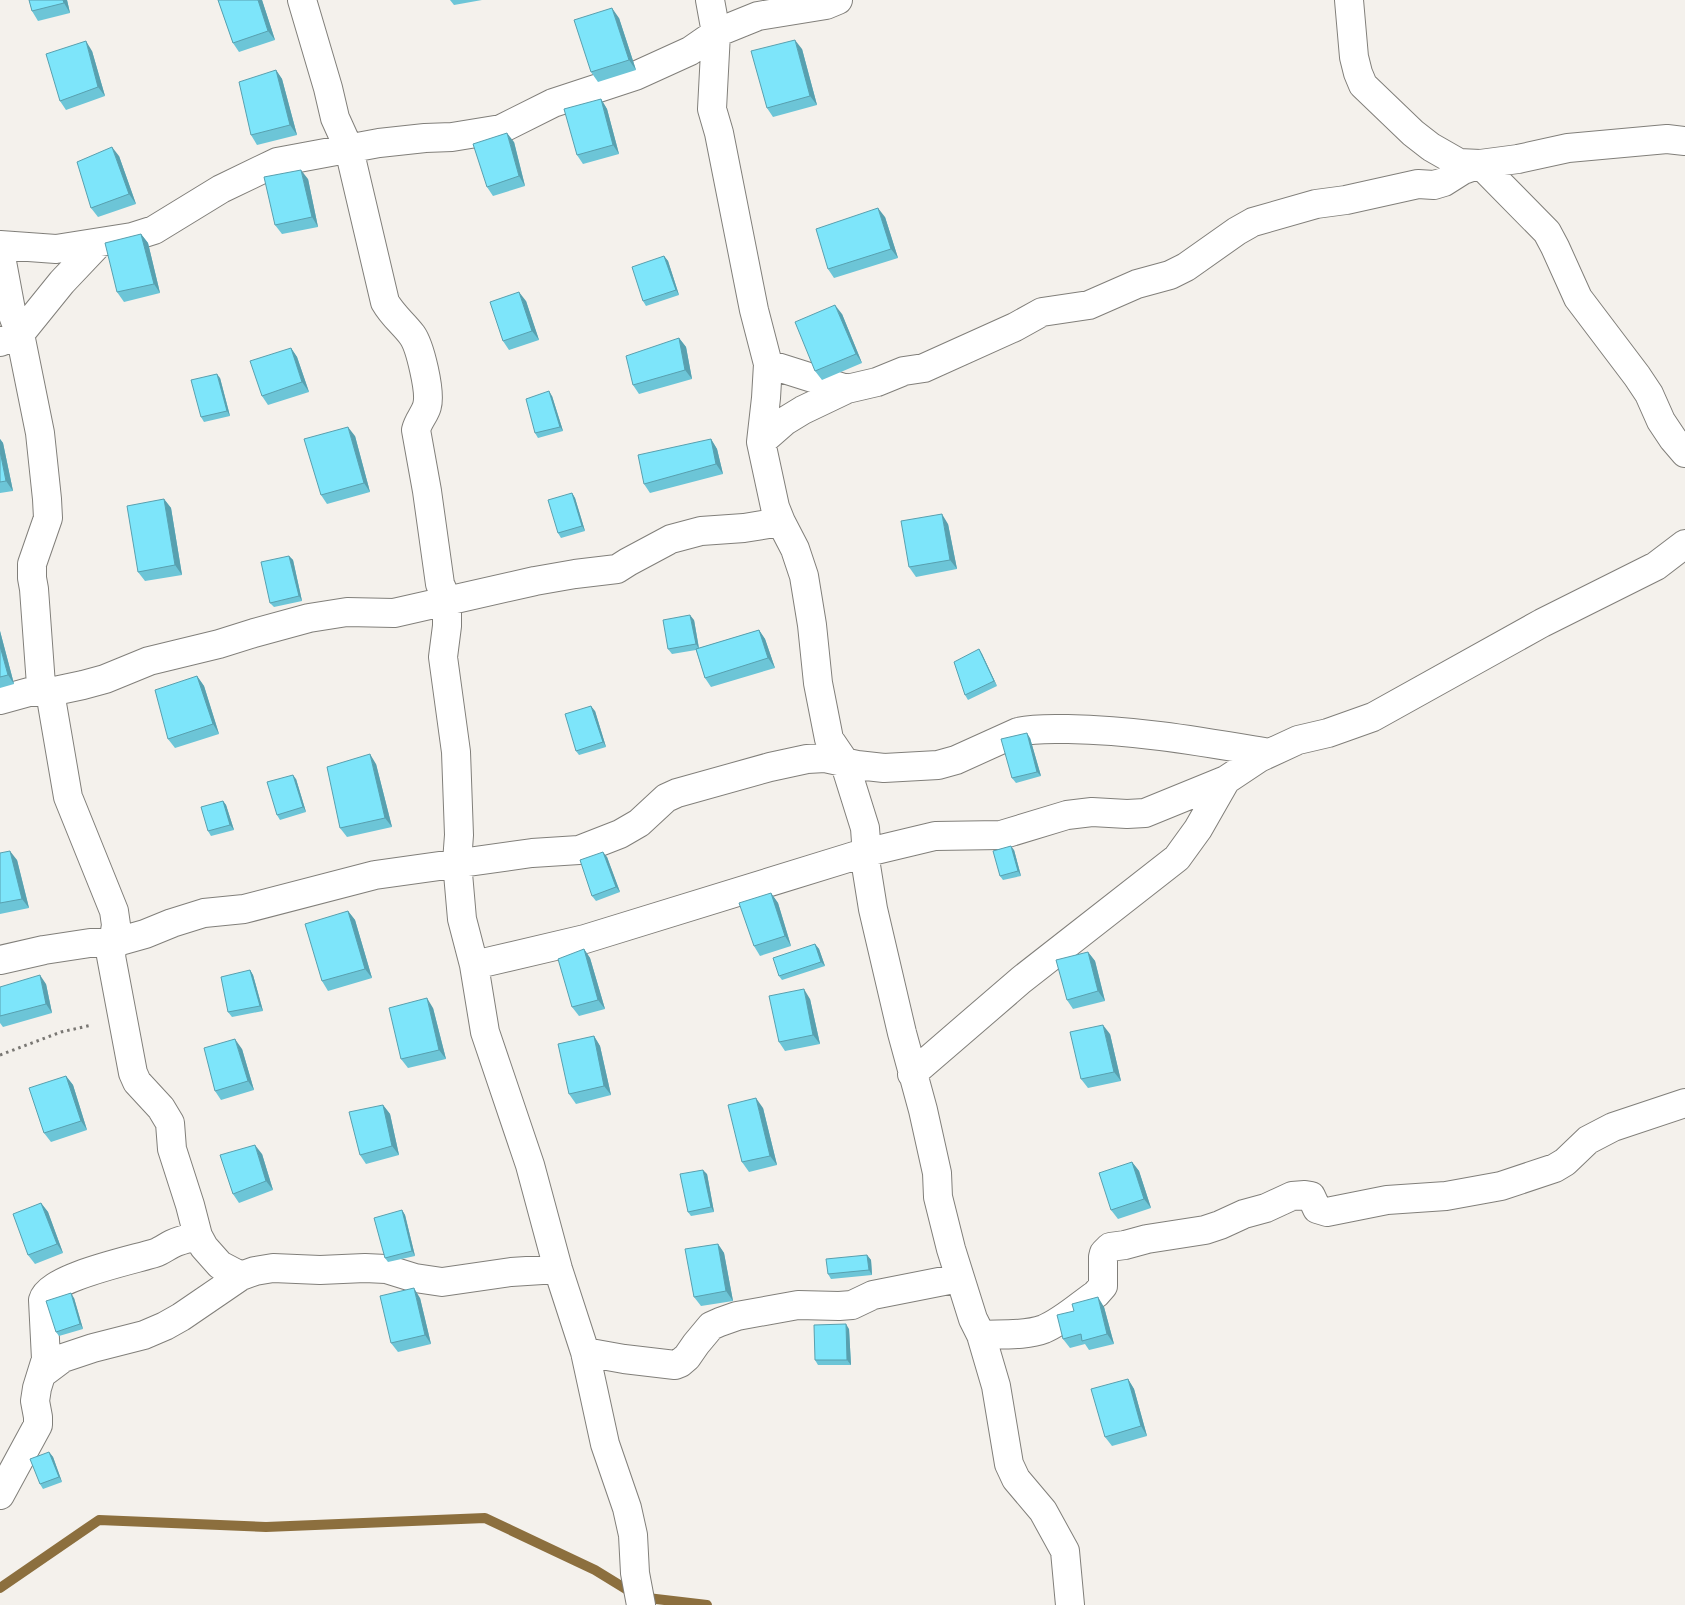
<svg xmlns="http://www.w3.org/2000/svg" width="1685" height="1605" font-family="Mulish,sans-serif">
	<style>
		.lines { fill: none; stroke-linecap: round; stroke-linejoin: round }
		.stream { stroke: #8c6f3e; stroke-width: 10 }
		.minor-casing { stroke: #817f7a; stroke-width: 30 }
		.path { stroke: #797773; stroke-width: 3; stroke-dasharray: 2.5 4; stroke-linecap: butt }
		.minor { stroke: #fff; stroke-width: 28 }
		.wall { fill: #6cc5d7 }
		.shaded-wall { fill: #58a0af }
		.building { fill: #7de5fa; stroke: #58a0af }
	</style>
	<rect width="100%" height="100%" fill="#f4f1ec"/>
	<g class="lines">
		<!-- stream -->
		<path class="stream" d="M0 1588 99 1520 266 1527 485 1518 595 1570 639 1597 707 1605"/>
		<!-- minor casing -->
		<g class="minor-casing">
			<path id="minor" d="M302 0 328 88 335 118 349 149 385 302C393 316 403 323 412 335 420 346 431 392 427 406 425 414 418 421 416 430L427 491 440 584 447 600V626L443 657 456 752 459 835 457 862 462 919 474 965 485 1032 530 1165 558 1269 585 1352 605 1444 627 1508 633 1535 635 1573 641 1605
				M710 0 716 33 712 109 719 133 754 310 768 364 766 398 761 442 775 507 781 522 795 549 804 576 812 625 818 683 829 739 844 761 865 828 866 842 864 853 873 909 902 1033 923 1110 937 1173 938 1197 951 1249 973 1319 981 1335 996 1386 1009 1464 1016 1479 1043 1511 1065 1551 1070 1605
				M1349 0 1354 57 1358 73 1363 85 1413 133 1431 147 1459 163 1480 164 1547 232 1555 247 1578 298 1637 376 1649 394 1661 421 1673 439 1685 453
				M0 245 56 249 132 237 154 230 221 189 277 162 379 143 425 138 452 137 501 129 553 103 635 76 690 51 716 33 758 16 826 5 838 0
				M0 251 11 310 20 334 40 433 47 499 48 518 32 564V578L34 589 41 685 45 690 50 692 68 797 114 911 116 925 111 956 133 1073 137 1082 161 1108 170 1123 172 1149 190 1205 198 1236 204 1247 220 1265 241 1276
				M0 342 20 334 62 282 99 243
				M768 364 847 389
				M761 442 785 421 803 410 847 389 877 382 904 371 924 368 1015 327 1042 312 1089 305 1137 284 1170 275 1186 267 1237 231 1253 222 1316 204 1346 200 1418 184 1434 185 1444 182 1463 170 1480 164 1518 159 1568 148 1667 139 1685 141
				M0 700 29 692H50L83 685 105 679 149 661 219 644 254 633 309 618 347 612 394 613 535 581 575 574 617 569 628 562 671 539 701 531 744 528 781 522
				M0 960 44 950 90 943H113L145 934 172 923 204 913 244 909 375 875 532 853 579 850 620 834 639 823 666 798 677 793 770 767 807 759 825 758 857 765 884 768 938 765 956 760 1018 732C1034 728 1051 729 1068 729 1136 730 1203 742 1270 753
				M474 965 585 939 864 853 935 836 1001 835 1067 815 1092 812 1127 814 1145 813 1226 780
				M912 1074 1021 980 1177 858 1198 829 1226 780 1259 758 1298 740 1328 733 1373 717 1542 623 1656 566 1685 544
				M981 1335C1001 1334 1026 1336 1044 1329 1063 1321 1080 1305 1096 1294L1103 1286V1257L1104 1253 1110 1247 1125 1245 1147 1239 1205 1230 1220 1225 1244 1214 1266 1208 1292 1196 1305 1195 1311 1196 1317 1209 1327 1212 1387 1200 1446 1196 1501 1186 1555 1168 1565 1162 1588 1140 1613 1127 1685 1103
				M585 1352 624 1359 675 1365 680 1363 687 1357 696 1344 711 1326 720 1322 737 1316 798 1305 839 1306 852 1305 873 1295 959 1278
				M43 1373 63 1358 93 1348 144 1335 165 1326 181 1317 241 1276 255 1271 273 1268 320 1270 365 1268 386 1269 415 1278 442 1282 511 1272 558 1269
				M0 1495 38 1425V1417L35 1401 37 1388 46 1359 43 1300C49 1277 133 1260 155 1253 161 1251 166 1247 172 1244 180 1240 190 1238 198 1236"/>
		</g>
		<!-- path -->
		<path class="path" d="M0 1055 61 1032 92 1025"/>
		<!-- minor -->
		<use href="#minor" class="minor"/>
	</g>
	<!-- wall -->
	<path class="wall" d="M29 0H67L70 13 38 21 32 11Z
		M218 0H262L275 40 239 52 233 43Z
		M450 0H482L454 5Z
		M619 18 636 70 598 82 591 72Z
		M802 49 817 105 773 117 767 108Z
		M92 51 105 96 66 110 60 101Z
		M276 70 282 79 297 135 257 145 251 135Z
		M601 99 607 109 619 154 583 164 577 155Z
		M514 142 525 186 493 196 487 187Z
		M119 156 136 204 98 217 91 208Z
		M308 179 318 227 282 234 275 225Z
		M885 217 898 258 834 278 828 269Z
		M141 234 148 243 160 293 124 302 117 292Z
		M664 256 668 261 679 295 646 306 643 301Z
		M526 301 539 340 509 350 503 341Z
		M842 314 862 363 822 380 815 371Z
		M679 338 686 347 692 379 639 394 633 385Z
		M291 348 297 357 309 392 268 405 262 396Z
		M220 378 230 416 204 422 201 417Z
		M552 396 563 431 538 438 535 433Z
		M355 436 370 492 327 504 321 495Z
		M0 439 3 443 13 491 0 493Z
		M711 439 717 449 723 474 650 493 644 484Z
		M572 493 575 498 585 531 561 538 558 533Z
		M164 499 171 508 182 575 145 581 138 572Z
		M948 524 957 569 916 577 909 567Z
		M289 556 293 560 302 601 274 607 270 603Z
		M694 620 699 648 759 630 765 639 775 668 711 687 705 678 696 650 672 654 668 649Z
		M0 631 14 684 0 688Z
		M979 649 982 654 997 686 968 700 965 695Z
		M197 676 204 686 219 734 175 748 168 739Z
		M595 711 606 747 579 755 576 751Z
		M1030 738 1041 776 1016 783 1012 778Z
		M376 764 392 827 347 837 340 828Z
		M296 779 306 812 280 820 277 815Z
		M223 801 226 805 234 830 211 836 208 831Z
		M1014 850 1021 876 1003 880 1000 876Z
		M0 853 17 860 29 908 0 914Z
		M607 857 620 892 596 901 592 896Z
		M771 893 778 903 791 946 760 956 754 946Z
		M348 911 355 920 372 978 328 991 322 981Z
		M815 944 819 949 825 966 782 980 779 976Z
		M584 949 590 958 605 1009 579 1016 572 1007Z
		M1088 952 1095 961 1105 1001 1073 1009 1067 1000Z
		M250 970 253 975 263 1011 232 1017 228 1012Z
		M46 984 52 1013 3 1027 0 1023V987Z
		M810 999 820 1044 785 1051 779 1042Z
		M433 1008 446 1059 408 1068 401 1059Z
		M1110 1034 1121 1081 1088 1088 1081 1079Z
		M594 1036 600 1046 611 1095 576 1104 569 1094Z
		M242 1049 254 1090 221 1100 215 1091Z
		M66 1076 73 1085 87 1130 51 1142 44 1133Z
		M383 1105 390 1114 399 1155 366 1164 360 1155Z
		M763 1108 777 1165 749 1172 742 1162Z
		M262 1154 273 1190 239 1203 233 1194Z
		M1132 1162 1139 1171 1151 1208 1118 1219 1111 1210Z
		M707 1174 714 1212 691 1216 688 1212Z
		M41 1203 48 1212 63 1253 35 1264 28 1255Z
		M402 1210 405 1215 415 1256 388 1262 385 1258Z
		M718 1244 724 1253 733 1301 701 1306 694 1297Z
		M867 1255 871 1260 872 1275 831 1279 828 1274Z
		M74 1298 83 1329 59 1336 56 1332Z
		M420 1298 431 1344 398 1352 391 1343Z
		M1104 1307 1114 1344 1089 1350 1085 1344 1070 1348 1063 1339Z
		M849 1329 851 1365H818L815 1360Z
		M1128 1379 1134 1389 1147 1436 1112 1446 1105 1437Z
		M49 1452 53 1457 62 1482 43 1489 40 1484Z"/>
	<!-- shaded-wall -->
	<path class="shaded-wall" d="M63 0H67L70 13 64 3Z
		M258 0H262L275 40 268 31Z
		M612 8 619 18 636 70 629 60Z
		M795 40 802 49 817 105 810 96Z
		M86 41 92 51 105 96 98 87Z
		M276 70 282 79 297 135 290 125Z
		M601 99 607 109 619 154 613 145Z
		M507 133 514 142 525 186 519 176Z
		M112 147 119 156 136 204 129 194Z
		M301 170 308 179 318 227 312 217Z
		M878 208 885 217 898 258 891 249Z
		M141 234 148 243 160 293 154 284Z
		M664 256 668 261 679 295 676 290Z
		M519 292 526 301 539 340 532 331Z
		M835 305 842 314 862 363 856 354Z
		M679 338 686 347 692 379 685 370Z
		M291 348 297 357 309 392 302 382Z
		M217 374 220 378 230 416 227 411Z
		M549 391 552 396 563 431 560 427Z
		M348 427 355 436 370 492 364 483Z
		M0 439 3 443 13 491 6 481 0 451Z
		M711 439 717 449 723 474 716 464Z
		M572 493 575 498 585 531 582 526Z
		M164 499 171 508 182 575 175 565Z
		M942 514 948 524 957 569 950 560Z
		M289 556 293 560 302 601 299 596Z
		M690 615 694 620 699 649 696 644Z
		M759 630 765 639 775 668 768 658Z
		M0 631 14 684 8 675 0 646Z
		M979 649 982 654 997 686 994 681Z
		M197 676 204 686 219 734 213 724Z
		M591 706 595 711 606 747 603 742Z
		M1027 733 1030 738 1041 776 1037 772Z
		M370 754 376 764 392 827 385 818Z
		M293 775 296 779 306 812 303 807Z
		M223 801 226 805 234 830 230 825Z
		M1011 846 1014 850 1021 876 1018 871Z
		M10 851 17 860 29 908 22 899Z
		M603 852 607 857 620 892 616 887Z
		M771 893 778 903 791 946 785 936Z
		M348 911 355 920 372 978 365 969Z
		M815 944 819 949 825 966 821 962Z
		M584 949 590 958 605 1009 598 1000Z
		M1088 952 1095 961 1105 1001 1098 991Z
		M250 970 253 975 263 1011 260 1006Z
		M40 975 46 984 52 1013 46 1004Z
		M804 989 810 999 820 1044 813 1035Z
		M427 998 433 1008 446 1059 439 1050Z
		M1103 1025 1110 1034 1121 1081 1114 1072Z
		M594 1036 600 1046 611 1095 604 1086Z
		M235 1039 242 1049 254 1090 248 1081Z
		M66 1076 73 1085 87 1130 81 1121Z
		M756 1098 763 1108 777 1165 770 1156Z
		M383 1105 390 1114 399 1155 392 1146Z
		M255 1145 262 1154 273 1190 266 1181Z
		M1132 1162 1139 1171 1151 1208 1144 1199Z
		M703 1170 707 1174 714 1212 711 1207Z
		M41 1203 48 1212 63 1253 57 1244Z
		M402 1210 405 1215 415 1256 412 1251Z
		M718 1244 724 1253 733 1301 726 1291Z
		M867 1255 871 1260 872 1275 869 1270Z
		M414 1288 420 1298 431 1344 425 1335Z
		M71 1293 74 1298 83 1329 80 1324Z
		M1098 1297 1104 1307 1114 1344 1107 1334Z
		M846 1324 849 1329 851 1365 847 1360Z
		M1128 1379 1134 1389 1147 1436 1141 1426Z
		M49 1452 53 1457 62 1482 59 1477Z"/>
	<!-- building -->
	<path class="building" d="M29 0H63L64 3 32 11Z
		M218 0H258L268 31 233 43Z
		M612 8 629 60 591 72 574 20Z
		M795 40 810 96 767 108 751 51Z
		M86 41 98 87 60 101 46 54Z
		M276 70 290 125 251 135 239 82Z
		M601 99 613 145 577 155 564 109Z
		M507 133 519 176 487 187 473 144Z
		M112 147 129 194 91 208 77 162Z
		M301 170 312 217 275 225 264 177Z
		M878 208 891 249 828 269 816 229Z
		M141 234 154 284 117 292 105 243Z
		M664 256 676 290 643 301 632 267Z
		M519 292 532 331 503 341 490 302Z
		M835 305 856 354 815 371 795 322Z
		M679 338 685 370 633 385 626 356Z
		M291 348 302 382 262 396 250 361Z
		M217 374 227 411 201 417 191 380Z
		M549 391 560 427 535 433 526 399Z
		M348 427 364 483 321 495 304 439Z
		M711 439 716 464 644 484 638 455Z
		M0 451 6 481 0 482Z
		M572 493 582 526 558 533 548 500Z
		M164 499 175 565 138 572 127 506Z
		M942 514 950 560 909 567 901 521Z
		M289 556 299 596 270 603 261 562Z
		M690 615 696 644 668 649 663 620Z
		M759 630 768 658 705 678 696 649Z
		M0 646 8 675 0 677Z
		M979 649 994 681 965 695 954 662Z
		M197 676 213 724 168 739 155 690Z
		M591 706 603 742 576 751 565 714Z
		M1027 733 1037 772 1012 778 1001 739Z
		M370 754 385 818 340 828 327 767Z
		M293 775 303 807 277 815 267 782Z
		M223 801 230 825 208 831 201 807Z
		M1011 846 1018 871 1000 876 993 851Z
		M10 851 22 899 0 903V853Z
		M603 852 616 887 592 896 580 860Z
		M771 893 785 936 754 946 739 903Z
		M348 911 365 969 322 981 305 924Z
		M815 944 821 962 779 976 773 958Z
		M584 949 598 1000 572 1007 558 959Z
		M1088 952 1098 991 1067 1000 1056 960Z
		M250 970 260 1006 228 1012 221 977Z
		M40 975 46 1004 0 1016V987Z
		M804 989 813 1035 779 1042 769 996Z
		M427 998 439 1050 401 1059 389 1008Z
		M1103 1025 1114 1072 1081 1079 1070 1032Z
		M594 1036 604 1086 569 1094 558 1044Z
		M235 1039 248 1081 215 1091 204 1048Z
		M66 1076 81 1121 44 1133 29 1088Z
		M756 1098 770 1156 742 1162 728 1105Z
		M383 1105 392 1146 360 1155 349 1112Z
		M255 1145 266 1181 233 1194 220 1155Z
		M1132 1162 1144 1199 1111 1210 1099 1173Z
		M703 1170 711 1207 688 1212 680 1174Z
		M41 1203 57 1244 28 1255 13 1214Z
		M402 1210 412 1251 385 1258 374 1218Z
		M718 1244 726 1291 694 1297 685 1249Z
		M867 1255 869 1270 828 1274 826 1259Z
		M414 1288 425 1335 391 1343 380 1296Z
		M71 1293 80 1324 56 1332 46 1301Z
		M1098 1297 1107 1334 1082 1341 1081 1334 1063 1339 1057 1315 1074 1311 1072 1304Z
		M846 1324 847 1360H815L814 1325Z
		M1128 1379 1141 1426 1105 1437 1091 1389Z
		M49 1452 59 1477 40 1484 30 1459Z"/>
</svg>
